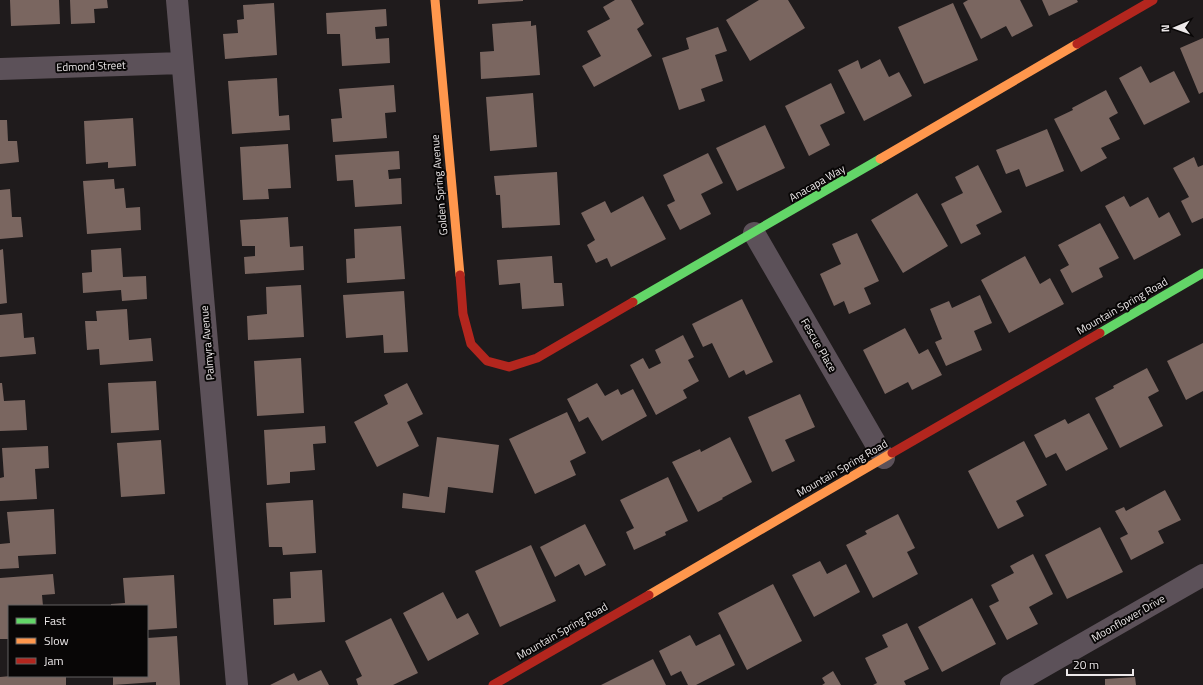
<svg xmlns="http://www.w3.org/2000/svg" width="1203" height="685" font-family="'Titillium Web',sans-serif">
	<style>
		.building { fill: #7a6660 }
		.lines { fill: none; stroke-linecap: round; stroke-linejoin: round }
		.street { stroke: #5c5159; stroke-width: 22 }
		.fast { stroke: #63d668; stroke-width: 9 }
		.slow { stroke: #ff974d; stroke-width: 9 }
		.jam { stroke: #b3261e; stroke-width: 9 }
		.labels { text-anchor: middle; stroke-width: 4; stroke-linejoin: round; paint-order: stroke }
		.street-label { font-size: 11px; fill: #ece8e9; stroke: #080606 }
	</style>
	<rect width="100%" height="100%" fill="#1f1b1c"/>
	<!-- building -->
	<path class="building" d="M10 0H59L60 24 11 26Z
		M70 0H107L108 8 94 9 95 23 71 24Z
		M478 0H523V1L478 4Z
		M615 0H631L644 24 637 29 652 56 594 87 582 66 601 56 587 31 610 19 603 7Z
		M759 0H788L805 28 750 61 726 20Z
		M968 0H1020L1033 26 1012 37 1006 26 981 39 963 3Z
		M1042 0H1077L1078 2 1049 16Z
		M274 3 277 55 225 59 223 34 238 33 237 20 244 19 243 5Z
		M953 3 978 60 924 84 898 27Z
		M386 9 387 26 375 27 376 39 389 38 390 63 342 66 340 34H327L326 13Z
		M531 21V26L536 25 540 75 481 79 480 52 494 51 492 24Z
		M718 27 727 51 715 55 723 81 701 89 705 101 679 110 662 58 689 49 686 38Z
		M1203 38V92L1199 94 1180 48Z
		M880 59 889 77 899 72 912 96 864 121 838 70 858 60 861 69Z
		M1141 66 1150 83 1174 71 1190 102 1144 125 1119 78Z
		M277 78 279 116 289 115 290 130 232 134 228 81Z
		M831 83 845 113 820 125 830 145 809 156 785 106Z
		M394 85 396 112 385 113 387 138 333 142 331 119 342 118 339 89Z
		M1106 90 1118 113 1109 118 1120 139 1101 148 1107 158 1081 172 1054 119 1073 110 1072 108Z
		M533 93 537 147 490 151 486 97Z
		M133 118 136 166 108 168V162L86 164 84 121Z
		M0 120H7L8 141H17L19 162 0 164Z
		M765 125 785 168 737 191 716 148Z
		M1047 129 1064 171 1026 187 1019 169 1006 174 996 150Z
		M288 144 291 188 268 189 269 199 243 200 240 147Z
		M399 151 400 169 388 170 389 179 401 178 402 204 355 207 353 180 337 181 335 155Z
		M708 153 723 183 701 194 711 214 680 230 667 205 675 201 663 175Z
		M1194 157 1198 167 1203 165V218L1192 223 1181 201 1189 197 1173 168Z
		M978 165 1002 212 976 225 981 234 961 244 941 204 963 193 955 177Z
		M557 172 560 225 502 228 500 195H496L494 176Z
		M114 179 115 189 124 188 126 208 140 207 141 230 87 234 83 181Z
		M10 189 12 217H21L23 237 0 239V190Z
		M917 193 948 246 903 273 871 220Z
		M643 196 666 239 611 267 607 258 596 263 587 245 595 240 581 213 605 201 611 213Z
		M1124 196 1130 207 1148 197 1159 218 1169 212 1181 235 1134 260 1105 206Z
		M288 217 290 247 303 246 304 270 245 274 244 257 255 256V246H242L240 220Z
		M1100 223 1119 258 1099 268 1103 277 1072 293 1060 270 1069 265 1058 245Z
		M401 226 405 279 347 283 346 259 355 258 354 229Z
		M857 233 879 281 864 288 871 304 849 314 844 301 834 306 820 274 841 264 832 244Z
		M121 248 123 277 146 276 147 299 122 301 121 290 83 293 82 273 92 272 91 250Z
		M3 249 7 303 0 304V250Z
		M552 256 554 283H562L564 306 522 309 520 283 499 285 497 260Z
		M1025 256 1040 284 1050 278 1064 304 1009 333 981 280Z
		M301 285 304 337 248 340 247 316 267 314 266 287Z
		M404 291 408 352 384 353 383 335 346 338 343 295Z
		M980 295 992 323 974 331 982 350 946 366 935 342 942 339 930 309 949 301 952 308Z
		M742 299 773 362 746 375 744 370 729 378 712 343 703 347 692 324Z
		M127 309 129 340 151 338 153 361 100 365 99 349 87 350 85 321H97L96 311Z
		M22 313 24 338 34 337 36 354 0 357V315Z
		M905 328 919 354 928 349 942 375 912 390 908 382 885 394 863 350Z
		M683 335 694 357 688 360 699 381 683 390 687 398 656 415 630 365 643 358 649 369 661 363 655 350Z
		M1203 343V391L1186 400 1167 361Z
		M301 358 304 413 257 416 254 361Z
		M1147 368 1159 391 1148 397 1163 426 1120 448 1095 398 1114 388 1113 386Z
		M156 381 159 430 111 433 108 383Z
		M0 383H2L4 401 25 400 27 430 0 431Z
		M407 383 423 414 407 422 419 446 377 467 354 422 388 404 384 395Z
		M597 383 605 396 618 389 621 395 633 389 647 416 602 441 588 417 579 422 567 399Z
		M800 394 815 427 785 440 795 461 772 472 748 417Z
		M567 412 586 453 570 461 576 475 535 494 509 439Z
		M1089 413 1108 449 1066 471 1056 453 1046 458 1034 435 1065 419 1068 424Z
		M325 426 326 443 313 444 315 470 290 472V483L267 485 264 430Z
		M437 437 499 445 493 493 448 487 445 513 402 508 403 493 429 497Z
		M730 437 752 482 722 498 723 499 698 512 672 462 700 449 701 452Z
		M161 440 165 494 121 497 117 443Z
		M1024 441 1047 485 1016 501 1024 516 998 529 968 471Z
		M48 446 49 468 35 469 37 499 0 501V478L4 477 2 448Z
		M668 477 688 521 665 532 666 535 634 550 626 532 634 528 620 500Z
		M1165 490 1181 520 1158 531 1164 543 1131 560 1120 538 1128 534 1115 511 1124 507 1126 511Z
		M313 500 316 553 283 555 282 547H269L266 503Z
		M54 509 56 554 18 556 19 568 0 569V544L10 543 7 512Z
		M898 514 915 548 907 552 918 574 873 598 846 545 867 534 865 531Z
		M585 524 606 565 585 576 579 564 555 577 540 547Z
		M1100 527 1123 572 1067 599 1045 555Z
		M531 545 556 601 500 627 475 571Z
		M1033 554 1053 594 1029 607 1038 624 1007 640 989 606 999 601 991 585 1014 573 1010 566Z
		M820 561 827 574 846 564 860 592 814 617 792 575Z
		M322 570 325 622 274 625 273 599 291 598 290 572Z
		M53 574 55 594 42 595 43 606H9V639H0V578Z
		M174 575 177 628 147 630V606H111V604L125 603 123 578Z
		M773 584 802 641 747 670 718 613Z
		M443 592 457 619 468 613 479 634 428 661 403 613Z
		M972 598 996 644 942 672 918 627Z
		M391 618 418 673 393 685H358L356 679 362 676 345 641Z
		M907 623 929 669 904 681 906 685H873L877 683 865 658 888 647 882 635Z
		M720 634 735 665 696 685H688L681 671 671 676 659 651 690 635 696 646Z
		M177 636 180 685H156V682L113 685V676H147V638Z
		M653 659 666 685H601Z
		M321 670 329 685H270L294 673 298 681Z
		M833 671 841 685H822L825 683 822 678Z
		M11 676H66V685H0V677Z
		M1135 677 1136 685H1105V679Z"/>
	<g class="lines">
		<!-- street -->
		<path class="street" d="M177 0 237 685
			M0 69 182 63
			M754 233 884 458
			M1011 685 1203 575"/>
		<!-- fast -->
		<path class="fast" d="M633 302 880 159
			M1100 333 1203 273"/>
		<!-- slow -->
		<path class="slow" d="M435 0 460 275
			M880 159 1077 44
			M649 595 892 453"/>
		<!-- jam -->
		<path class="jam" d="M1077 44 1153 0
			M460 275 463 314 471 344 487 361 509 367 537 358 633 302
			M892 453 1100 333
			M493 685 649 595"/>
	</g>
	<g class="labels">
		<!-- street labels -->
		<g class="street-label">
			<text transform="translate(91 66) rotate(-2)" y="4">Edmond Street</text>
			<text transform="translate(817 183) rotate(-30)" y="4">Anacapa Way</text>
			<text transform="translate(439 185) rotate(-95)" y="4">Golden Spring Avenue</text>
			<text transform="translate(1122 306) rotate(-30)" y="4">Mountain Spring Road</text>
			<text transform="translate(207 343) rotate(-95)" y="4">Palmyra Avenue</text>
			<text transform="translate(819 345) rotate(60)" y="4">Fescue Place</text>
			<text transform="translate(842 468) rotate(-30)" y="4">Mountain Spring Road</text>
			<text transform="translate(1128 618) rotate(-30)" y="4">Moonflower Drive</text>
			<text transform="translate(562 631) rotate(-30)" y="4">Mountain Spring Road</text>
		</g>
	</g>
	<!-- legend -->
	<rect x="8" y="605" width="140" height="72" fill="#080606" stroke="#636061"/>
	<rect x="16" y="618" width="20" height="6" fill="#63d668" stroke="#636061"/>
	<text x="44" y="625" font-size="12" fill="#ece8e9">Fast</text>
	<rect x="16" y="638" width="20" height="6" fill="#ff974d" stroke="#636061"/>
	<text x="44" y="645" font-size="12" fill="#ece8e9">Slow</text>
	<rect x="16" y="658" width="20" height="6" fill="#b3261e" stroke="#636061"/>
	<text x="44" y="665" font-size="12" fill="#ece8e9">Jam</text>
	<!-- north arrow -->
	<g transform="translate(1175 28) rotate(268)" stroke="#080606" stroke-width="3" paint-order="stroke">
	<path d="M0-3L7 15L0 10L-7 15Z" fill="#ece8e9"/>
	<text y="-6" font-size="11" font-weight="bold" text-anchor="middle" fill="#ece8e9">N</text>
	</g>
	<!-- scale -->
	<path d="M1067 669v6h66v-6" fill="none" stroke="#ece8e9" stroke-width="2"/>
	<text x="1073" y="669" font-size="12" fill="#ece8e9" stroke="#080606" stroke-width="3" paint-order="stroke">20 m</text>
</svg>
